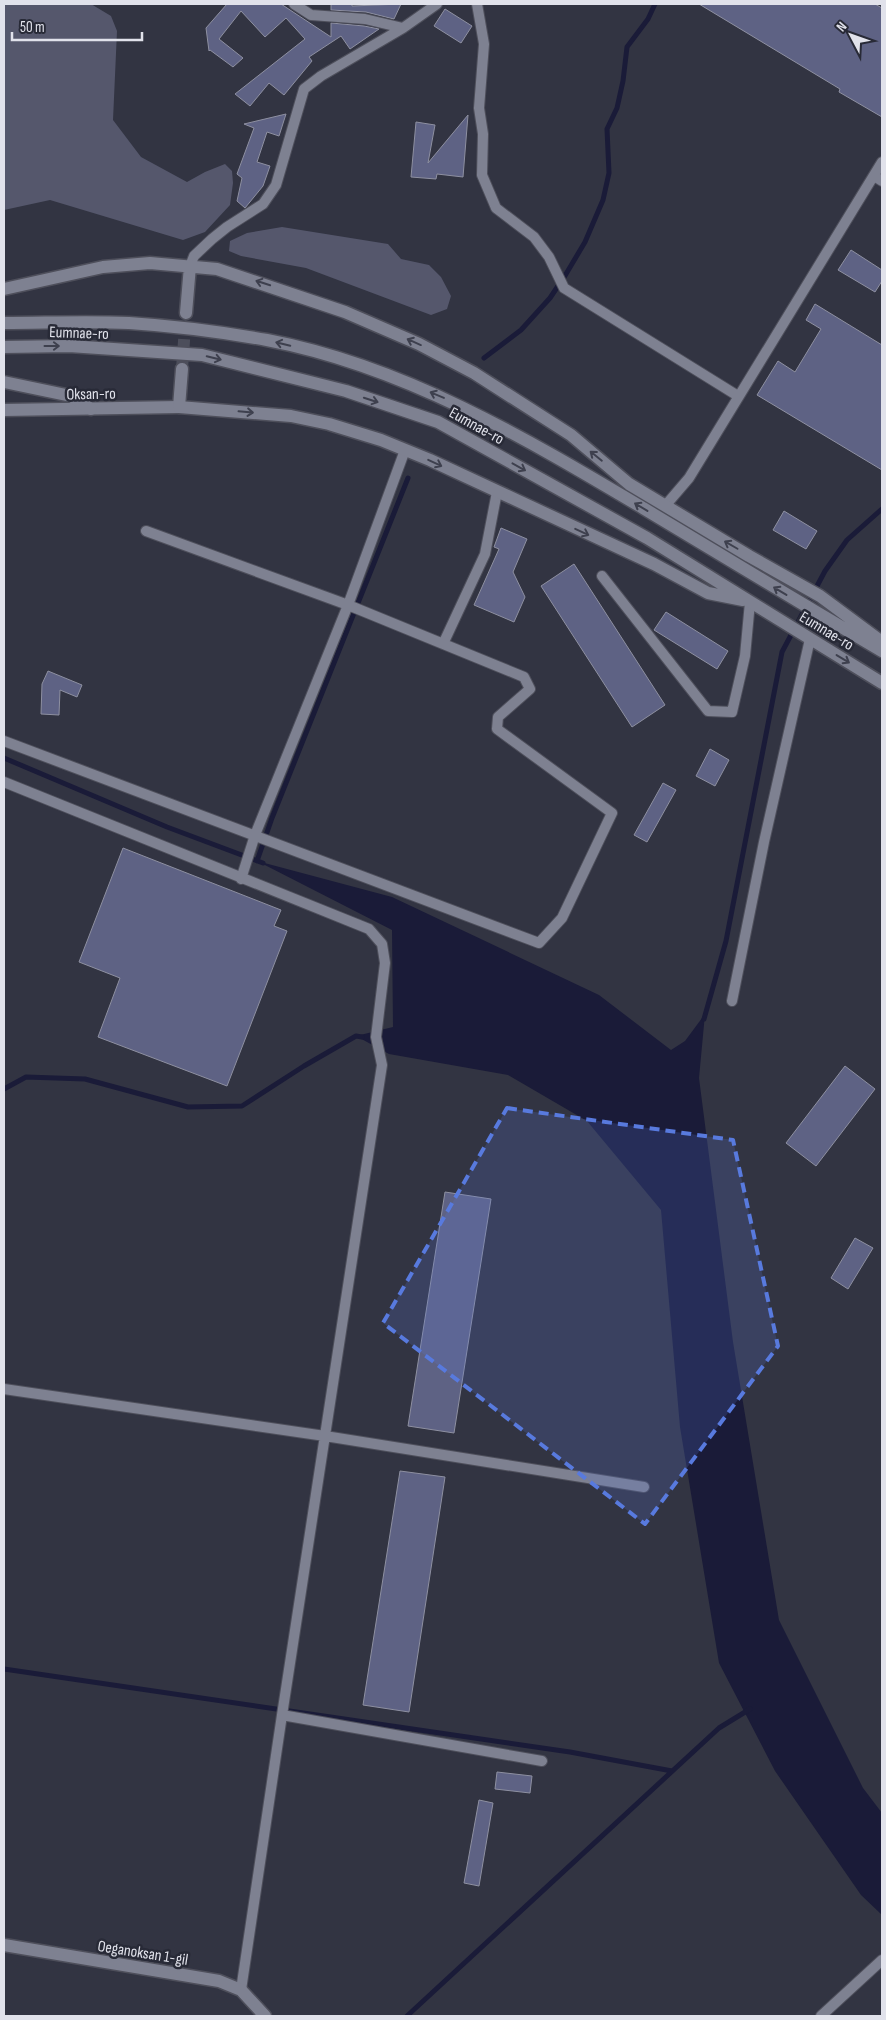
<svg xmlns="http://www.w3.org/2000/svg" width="886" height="2020" font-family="'Sofia Sans Condensed',sans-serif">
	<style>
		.green { fill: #55576c }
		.water { fill: #1a1b38 }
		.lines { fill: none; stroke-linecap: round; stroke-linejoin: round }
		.stream { stroke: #1a1b38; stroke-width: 5 }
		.building { fill: #5e6284; stroke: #8e90a1 }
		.secondary-tunnel { stroke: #4c4e5b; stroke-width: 12; stroke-dasharray: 12 6; stroke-linecap: butt }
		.lane-casing { stroke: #4e4f5b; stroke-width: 12 }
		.street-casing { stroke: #4e4f5b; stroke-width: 15 }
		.secondary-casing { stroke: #4e4f5b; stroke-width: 15 }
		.lane { stroke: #7e8191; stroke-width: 10 }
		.street { stroke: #7e8191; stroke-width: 12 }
		.secondary { stroke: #7e8191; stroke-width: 12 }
		.oneway { stroke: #3e404e }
		.marked { fill: #587ade; fill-opacity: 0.2; stroke: #587ade; stroke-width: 4; stroke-dasharray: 10 6; stroke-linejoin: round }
		.labels { text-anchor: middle; stroke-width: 5; stroke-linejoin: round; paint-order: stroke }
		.street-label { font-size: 16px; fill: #e1e2eb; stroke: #282a37 }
	</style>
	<rect width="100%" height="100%" fill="#323442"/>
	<!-- green -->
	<path class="green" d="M4 4H91L111 16 117 31 113 120 141 157 187 182 205 172 225 164 232 171 233 183 230 205 205 232 183 240 50 200 4 210Z
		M282 227 388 244 401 259 429 265 441 277 451 296 447 309 431 315 306 268 241 256 229 251 230 241 247 233Z"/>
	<!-- water -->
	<path class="water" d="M257 861 392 897 599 995 671 1050 685 1041 705 1014 699 1078 733 1342 779 1620 863 1788 882 1813V1915L861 1895 775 1771 719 1663 680 1427 661 1210 587 1121 508 1075 389 1054 356 1036 393 1027 392 930Z"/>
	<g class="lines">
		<!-- stream -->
		<path class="stream" d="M484 358 521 330 550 298 566 274 585 242 603 200 609 173 607 129 617 108 623 81 627 47 648 19 655 4
			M4 758 167 827 263 863
			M257 861 272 818 408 478
			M704 1019 726 941 782 652 825 571 847 540 882 509
			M4 1089 26 1077 85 1079 188 1107 242 1106 304 1066 356 1036 362 1037
			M4 1669 570 1752 672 1771
			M407 2016 719 1728 750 1709"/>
	</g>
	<!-- building -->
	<path class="building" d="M227 4H281L331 37V23L364 26 379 29 350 49 341 36 309 57 312 61 284 95 269 83 250 106 235 94 305 39 286 18 265 37 241 11 219 39 243 58 233 67 210 50 209 51 206 28Z
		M331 4H352V6L401 4 394 19 366 12 331 10Z
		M699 4H875L882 8V117L839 92 840 89Z
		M445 9 472 26 461 43 434 26Z
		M286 114 279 136 267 132 257 162 270 166 263 186 245 208 237 201 242 178 237 174 254 128 244 124Z
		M468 115 463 177 437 174 436 179 411 177 416 122 435 125 428 163Z
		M851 250 882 270V281L875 292 838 270Z
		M815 304 882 345V470L757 395 778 361 795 372 821 329 806 320Z
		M784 511 817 531 806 549 773 530Z
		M501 528 527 539 513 572 525 597 514 622 474 605 499 549 494 547Z
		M574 564 665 705 632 727 541 586Z
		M666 612 728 651 717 669 654 630Z
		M48 671 82 685 77 697 60 690 59 715 41 714 42 684Z
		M710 749 729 760 715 786 696 776Z
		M663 783 676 790 647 842 634 835Z
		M123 848 281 910 274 926 287 931 227 1086 98 1037 120 978 79 962Z
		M845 1066 875 1089 816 1166 786 1143Z
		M445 1192 491 1199 454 1433 408 1426Z
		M855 1238 873 1248 848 1289 831 1278Z
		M400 1471 445 1477 409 1712 363 1705Z
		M497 1772 532 1776 530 1793 495 1789Z
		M479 1800 493 1803 479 1886 464 1883Z"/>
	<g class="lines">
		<!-- secondary-tunnel -->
		<path class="secondary-tunnel" d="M182 369 186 313"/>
		<!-- lane casing -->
		<g class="lane-casing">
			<path id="lane" d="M294 4 311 15 365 19 403 28
				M477 4 484 44 479 108 483 134 482 175 496 208 534 237 549 257 564 288 738 396
				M874 176 882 181
				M190 266 194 256 212 239 227 227 263 204 276 185 304 89 321 76 403 28 437 4
				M665 506 689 478 882 162
				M602 576 708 711 732 712 745 656 750 602
				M443 644 485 554 497 492
				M4 741 539 943 562 918 612 813 497 729 498 717 530 689 524 677 348 605 146 531
				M4 782 369 929 382 944 385 963 376 1037 382 1065 282 1715 241 1990
				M241 879 255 835 348 605 405 450
				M732 1001 764 842 810 639
				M4 1389 325 1436 644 1487
				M282 1715 542 1761
				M821 2016 882 1960"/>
		</g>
		<!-- street casing -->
		<g class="street-casing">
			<path id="street" d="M4 410 179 407
				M4 1945 219 1981 241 1990 265 2016"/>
		</g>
		<!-- secondary casing -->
		<g class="secondary-casing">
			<path id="secondary" d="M4 289 103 267 150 263 217 269 345 312 419 344 474 373 571 435 629 484 749 556 820 596 882 642
				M186 313 190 266
				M4 323C45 323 87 321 129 323 175 326 222 332 267 340 404 366 525 438 643 508 723 556 802 604 882 651
				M4 347 69 346 202 355 346 391 438 422 647 538 882 683
				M182 369 179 407 291 416 329 424 381 440 430 460 654 564 708 593 743 600
				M4 382 71 396 91 409"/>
		</g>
		<!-- lane -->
		<use href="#lane" class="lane"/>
		<!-- street -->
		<use href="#street" class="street"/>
		<!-- secondary -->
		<use href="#secondary" class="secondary"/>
	</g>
	<!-- one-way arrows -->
	<defs><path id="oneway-shaft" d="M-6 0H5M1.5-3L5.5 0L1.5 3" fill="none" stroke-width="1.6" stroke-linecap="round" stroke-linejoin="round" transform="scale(1.25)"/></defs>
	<g class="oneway">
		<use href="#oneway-shaft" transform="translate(263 283) rotate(-162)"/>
		<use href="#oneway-shaft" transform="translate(414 342) rotate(-156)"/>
		<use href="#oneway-shaft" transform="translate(283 344) rotate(-166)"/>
		<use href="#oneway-shaft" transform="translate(52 346)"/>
		<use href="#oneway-shaft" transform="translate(214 358) rotate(14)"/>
		<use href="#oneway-shaft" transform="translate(437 395) rotate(-157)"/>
		<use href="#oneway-shaft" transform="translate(371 400) rotate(18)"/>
		<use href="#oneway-shaft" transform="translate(246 412) rotate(5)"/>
		<use href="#oneway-shaft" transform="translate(596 456) rotate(-141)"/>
		<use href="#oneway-shaft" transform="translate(435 463) rotate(25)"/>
		<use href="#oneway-shaft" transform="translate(519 467) rotate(29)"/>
		<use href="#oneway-shaft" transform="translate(641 507) rotate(-149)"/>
		<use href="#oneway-shaft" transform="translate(582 532) rotate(25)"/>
		<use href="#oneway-shaft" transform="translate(731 545) rotate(-150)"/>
		<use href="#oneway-shaft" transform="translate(780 591) rotate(-149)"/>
		<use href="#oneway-shaft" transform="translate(843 659) rotate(31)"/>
	</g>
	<!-- marked area -->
	<path class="marked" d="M507 1108 733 1140 778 1346 645 1524 383 1323Z"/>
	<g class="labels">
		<!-- street labels -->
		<g class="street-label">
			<text transform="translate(79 332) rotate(2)" y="6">Eumnae-ro</text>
			<text transform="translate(91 393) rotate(-1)" y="6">Oksan-ro</text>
			<text transform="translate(477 425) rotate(29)" y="6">Eumnae-ro</text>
			<text transform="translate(827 630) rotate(31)" y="6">Eumnae-ro</text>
			<text transform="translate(143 1952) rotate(9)" y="6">Oeganoksan 1-gil</text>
		</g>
	</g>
	<!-- border -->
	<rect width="886" height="2020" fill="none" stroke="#e1e2eb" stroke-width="10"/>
	<!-- north arrow -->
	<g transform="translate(851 35) rotate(311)" stroke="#282a37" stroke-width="4" paint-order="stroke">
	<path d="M0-4L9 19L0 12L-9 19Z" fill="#e1e2eb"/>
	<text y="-8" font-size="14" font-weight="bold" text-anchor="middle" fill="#e1e2eb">N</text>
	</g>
	<!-- scale -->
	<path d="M12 32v8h130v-8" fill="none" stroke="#e1e2eb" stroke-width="2.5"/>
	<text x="20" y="32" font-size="15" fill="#e1e2eb" stroke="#282a37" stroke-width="4" paint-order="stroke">50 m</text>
</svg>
